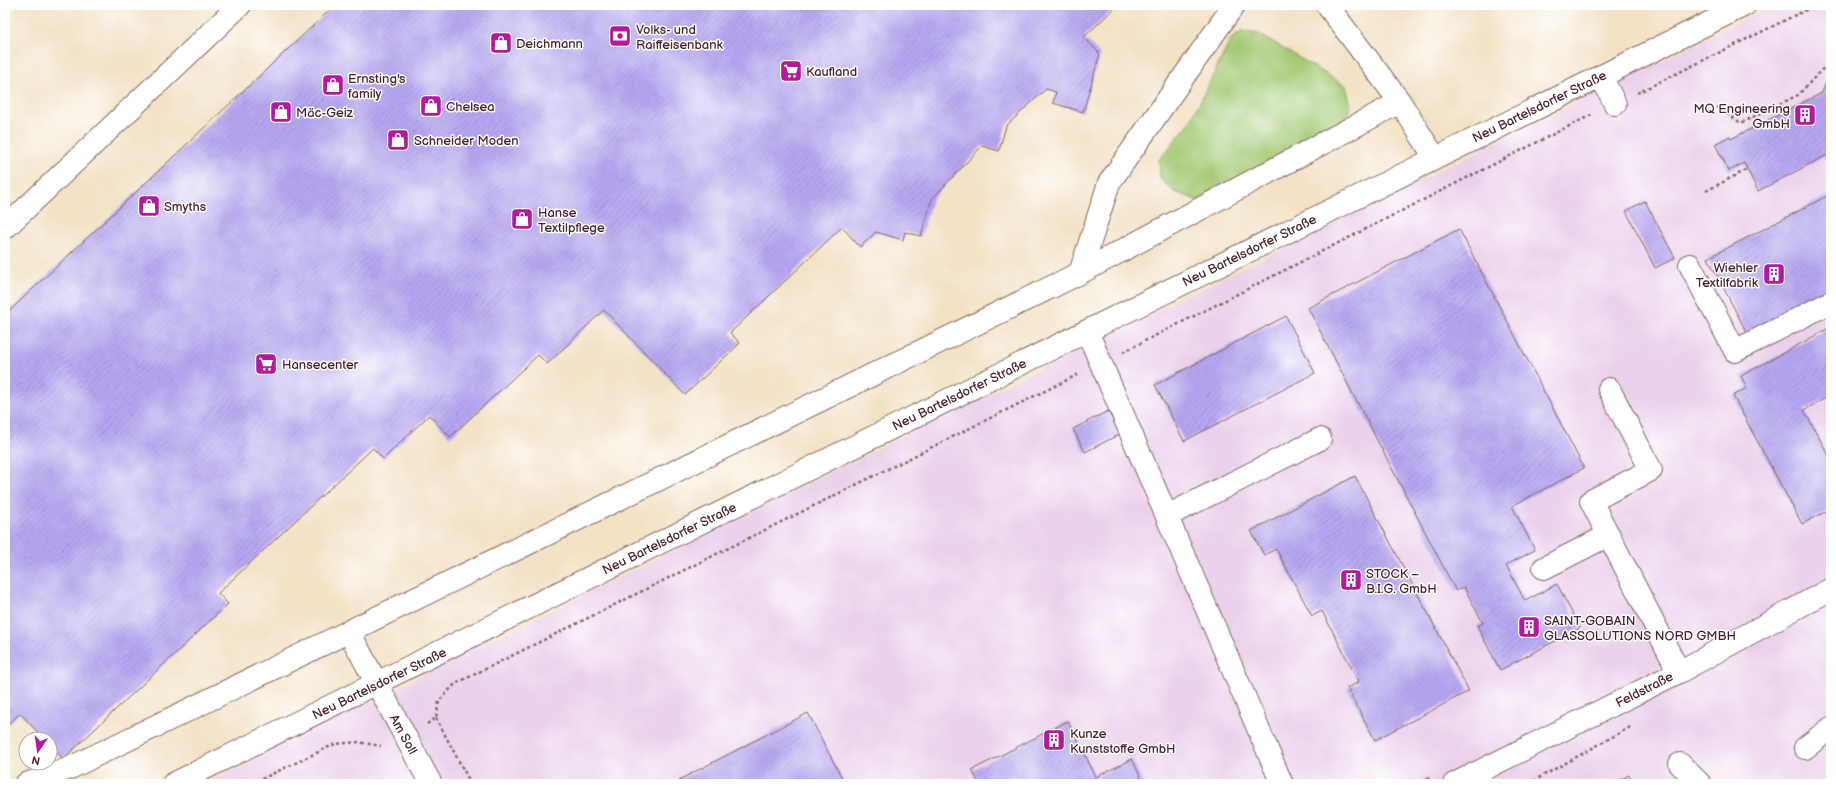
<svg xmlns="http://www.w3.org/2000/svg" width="1836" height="789" font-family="'Balsamiq Sans',sans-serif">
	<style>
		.built { fill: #ebd1eb }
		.grass { fill: #a4ca75; stroke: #777450 }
		.building { fill: url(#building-hatch) }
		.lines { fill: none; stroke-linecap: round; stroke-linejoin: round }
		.minor-casing { stroke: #856361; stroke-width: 24 }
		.path { stroke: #856361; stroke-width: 2.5; stroke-dasharray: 3 3; stroke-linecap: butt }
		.minor { stroke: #fff; stroke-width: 22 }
		.labels { text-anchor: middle; stroke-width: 3; stroke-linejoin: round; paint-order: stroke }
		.poi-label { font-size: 13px; fill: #4a1f2b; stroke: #fff; text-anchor: start }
		.street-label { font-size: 13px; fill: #4a1f2b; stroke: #fff }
	</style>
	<defs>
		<pattern id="building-hatch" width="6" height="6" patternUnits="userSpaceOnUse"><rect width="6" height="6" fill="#b6a7f2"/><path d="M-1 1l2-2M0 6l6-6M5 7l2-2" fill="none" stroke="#9687c4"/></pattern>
	</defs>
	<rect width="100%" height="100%" fill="#fff"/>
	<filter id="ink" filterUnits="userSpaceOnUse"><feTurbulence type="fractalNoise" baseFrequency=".025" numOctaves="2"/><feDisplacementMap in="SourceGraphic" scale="8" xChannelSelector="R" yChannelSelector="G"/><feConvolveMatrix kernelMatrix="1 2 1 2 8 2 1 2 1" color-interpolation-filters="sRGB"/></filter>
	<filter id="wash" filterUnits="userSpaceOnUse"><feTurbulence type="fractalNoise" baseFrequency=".012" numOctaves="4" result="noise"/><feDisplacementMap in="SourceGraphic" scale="16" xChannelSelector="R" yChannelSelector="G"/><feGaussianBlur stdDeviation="0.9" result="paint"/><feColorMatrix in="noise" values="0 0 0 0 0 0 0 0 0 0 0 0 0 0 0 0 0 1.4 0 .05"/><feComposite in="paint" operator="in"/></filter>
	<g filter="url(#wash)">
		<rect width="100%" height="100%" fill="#f3e2c6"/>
		<!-- built -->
		<path class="built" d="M1774 5H1831V784H207L476 648Z"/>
		<!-- grass -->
		<path class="grass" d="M1243 31 1259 34 1346 86 1351 106 1344 125 1197 200 1175 192 1160 179 1159 160 1190 122 1231 39Z"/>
		<g id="blocks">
			<!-- building -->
			<path class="building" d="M335 5H1118L1084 37 1100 54 1083 112 1053 103 1056 92 1046 89 1006 126 999 151 982 146 932 199 921 236 905 232 903 240 876 232 860 247 842 227 730 333 740 343 685 395 604 310 547 364 538 355 450 437 429 415 383 459 373 448 218 593 228 604 63 759 50 745V739H44L20 713 5 727V315Z
				M1831 73V153L1758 191 1744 163 1729 171 1715 144 1730 136 1731 139 1822 93 1829 75Z
				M1831 194V289L1747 333 1708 258Z
				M1645 201 1675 258 1655 268 1626 211Z
				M1459 229 1584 468 1512 506 1535 550 1506 565 1525 601 1557 584 1580 628 1500 670 1477 626 1483 623 1464 587 1456 591 1308 308Z
				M1286 316 1315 373 1184 441 1155 385Z
				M1829 328 1831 331V395L1804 410 1831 460V509L1802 524 1733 396 1747 388 1741 376Z
				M1108 411 1120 434 1085 452 1073 429Z
				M1355 476 1469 691 1375 740 1347 688 1359 682 1322 611 1312 616 1276 549 1264 555 1251 531Z
				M808 713 845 784H681L679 780Z
				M1068 721 1096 777 1132 759 1144 784H979L972 770Z
				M1629 775 1634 784H1613Z"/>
		</g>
	</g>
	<g filter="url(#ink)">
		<use href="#blocks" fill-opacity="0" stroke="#856361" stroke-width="1"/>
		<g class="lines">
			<!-- minor casing -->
			<g class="minor-casing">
				<path id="minor" d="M1327 5 1400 102 1435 158
					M1601 76 1615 104
					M5 228 240 5
					M1690 265 1735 351 1831 302
					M1080 273 1109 183 1234 5
					M1087 331 1282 784
					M1609 389 1651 470 1591 501 1679 672
					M1167 516 1320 439
					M1544 568 1609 535
					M349 632 431 784
					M1805 748 1831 728
					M1680 764 1700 784
					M26 784 70 768 1080 273 1400 102
					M173 784 1745 5
					M1454 784 1679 672 1831 589"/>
			</g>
			<!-- path -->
			<path class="path" d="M1637 93 1816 5
				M1717 107 1741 123 1798 95 1831 60
				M1706 191 1748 169
				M1123 352 1593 114
				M436 718 471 784
				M427 724 436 718 439 701 455 684 1079 374
				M251 784 335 744 358 742 381 746
				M1416 784 1430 777
				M1528 784 1632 726"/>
			<!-- minor -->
			<use href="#minor" class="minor"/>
		</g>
	</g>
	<!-- icons -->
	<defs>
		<g id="bank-square" transform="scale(1.15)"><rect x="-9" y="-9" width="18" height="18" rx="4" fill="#b5179e" stroke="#fff"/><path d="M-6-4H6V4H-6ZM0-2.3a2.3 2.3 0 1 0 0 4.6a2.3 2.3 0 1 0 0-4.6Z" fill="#fff"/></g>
		<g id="shop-square" transform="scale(1.15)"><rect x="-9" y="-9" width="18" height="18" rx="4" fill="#b5179e" stroke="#fff"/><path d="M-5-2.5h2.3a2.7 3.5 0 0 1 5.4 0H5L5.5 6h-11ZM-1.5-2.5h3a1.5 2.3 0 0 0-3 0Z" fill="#fff"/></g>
		<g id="supermarket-square" transform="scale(1.15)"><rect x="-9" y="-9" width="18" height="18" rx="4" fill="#b5179e" stroke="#fff"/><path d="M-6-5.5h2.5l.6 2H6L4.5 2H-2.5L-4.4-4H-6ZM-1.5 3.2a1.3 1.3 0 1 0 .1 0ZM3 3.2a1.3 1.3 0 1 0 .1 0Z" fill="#fff"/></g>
		<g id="building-square" transform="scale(1.15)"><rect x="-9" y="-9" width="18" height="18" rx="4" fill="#b5179e" stroke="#fff"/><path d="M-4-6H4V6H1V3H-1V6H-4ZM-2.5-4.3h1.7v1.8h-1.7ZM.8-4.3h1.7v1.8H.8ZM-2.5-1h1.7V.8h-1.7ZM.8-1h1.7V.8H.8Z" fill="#fff"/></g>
	</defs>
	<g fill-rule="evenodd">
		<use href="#bank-square" x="620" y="36"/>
		<use href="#shop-square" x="501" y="43"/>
		<use href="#supermarket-square" x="791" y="71"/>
		<use href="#shop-square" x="333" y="85"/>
		<use href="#shop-square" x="431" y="106"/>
		<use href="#shop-square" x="281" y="112"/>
		<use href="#building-square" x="1805" y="115"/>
		<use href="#shop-square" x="398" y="140"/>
		<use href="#shop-square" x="149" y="206"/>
		<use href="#shop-square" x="522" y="219"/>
		<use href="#building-square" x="1774" y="274"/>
		<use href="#supermarket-square" x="266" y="364"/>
		<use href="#building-square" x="1351" y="580"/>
		<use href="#building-square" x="1529" y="627"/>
		<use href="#building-square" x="1054" y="740"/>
	</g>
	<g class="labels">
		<!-- poi labels -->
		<g class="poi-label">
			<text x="636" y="34">Volks- und<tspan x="636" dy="15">Raiffeisenbank</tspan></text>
			<text x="516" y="48">Deichmann</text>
			<text x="806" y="76">Kaufland</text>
			<text x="348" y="83">Ernsting's<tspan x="348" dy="15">family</tspan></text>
			<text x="446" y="111">Chelsea</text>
			<text x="1790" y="113" text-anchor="end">MQ Engineering<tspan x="1790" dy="15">GmbH</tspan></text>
			<text x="296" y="117">Mäc-Geiz</text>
			<text x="414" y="145">Schneider Moden</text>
			<text x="164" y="211">Smyths</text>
			<text x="538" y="217">Hanse<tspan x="538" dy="15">Textilpflege</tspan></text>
			<text x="1758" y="272" text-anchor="end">Wiehler<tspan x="1758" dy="15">Textilfabrik</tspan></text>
			<text x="282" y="369">Hansecenter</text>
			<text x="1366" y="578">STOCK –<tspan x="1366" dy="15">B.I.G. GmbH</tspan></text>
			<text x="1544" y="625">SAINT-GOBAIN<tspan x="1544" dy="15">GLASSOLUTIONS NORD GMBH</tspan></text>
			<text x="1070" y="738">Kunze<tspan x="1070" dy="15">Kunststoffe GmbH</tspan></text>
		</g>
		<!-- street labels -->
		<g class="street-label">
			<text transform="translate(1539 106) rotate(-26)" y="5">Neu Bartelsdorfer Straße</text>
			<text transform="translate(1249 250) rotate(-26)" y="5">Neu Bartelsdorfer Straße</text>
			<text transform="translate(959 394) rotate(-26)" y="5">Neu Bartelsdorfer Straße</text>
			<text transform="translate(669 538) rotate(-26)" y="5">Neu Bartelsdorfer Straße</text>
			<text transform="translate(379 683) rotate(-26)" y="5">Neu Bartelsdorfer Straße</text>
			<text transform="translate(1644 689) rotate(-27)" y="5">Feldstraße</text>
			<text transform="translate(404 734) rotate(61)" y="5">Am Soll</text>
		</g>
	</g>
	<!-- margin -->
	<rect width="1836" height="789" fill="none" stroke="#fff" stroke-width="20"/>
	<!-- north arrow -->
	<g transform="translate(38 751) rotate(193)"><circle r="19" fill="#ffffff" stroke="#b7a5aa"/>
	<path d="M0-3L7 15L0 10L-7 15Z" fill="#b5179e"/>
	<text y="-6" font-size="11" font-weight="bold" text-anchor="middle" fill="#4a1f2b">N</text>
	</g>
</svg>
